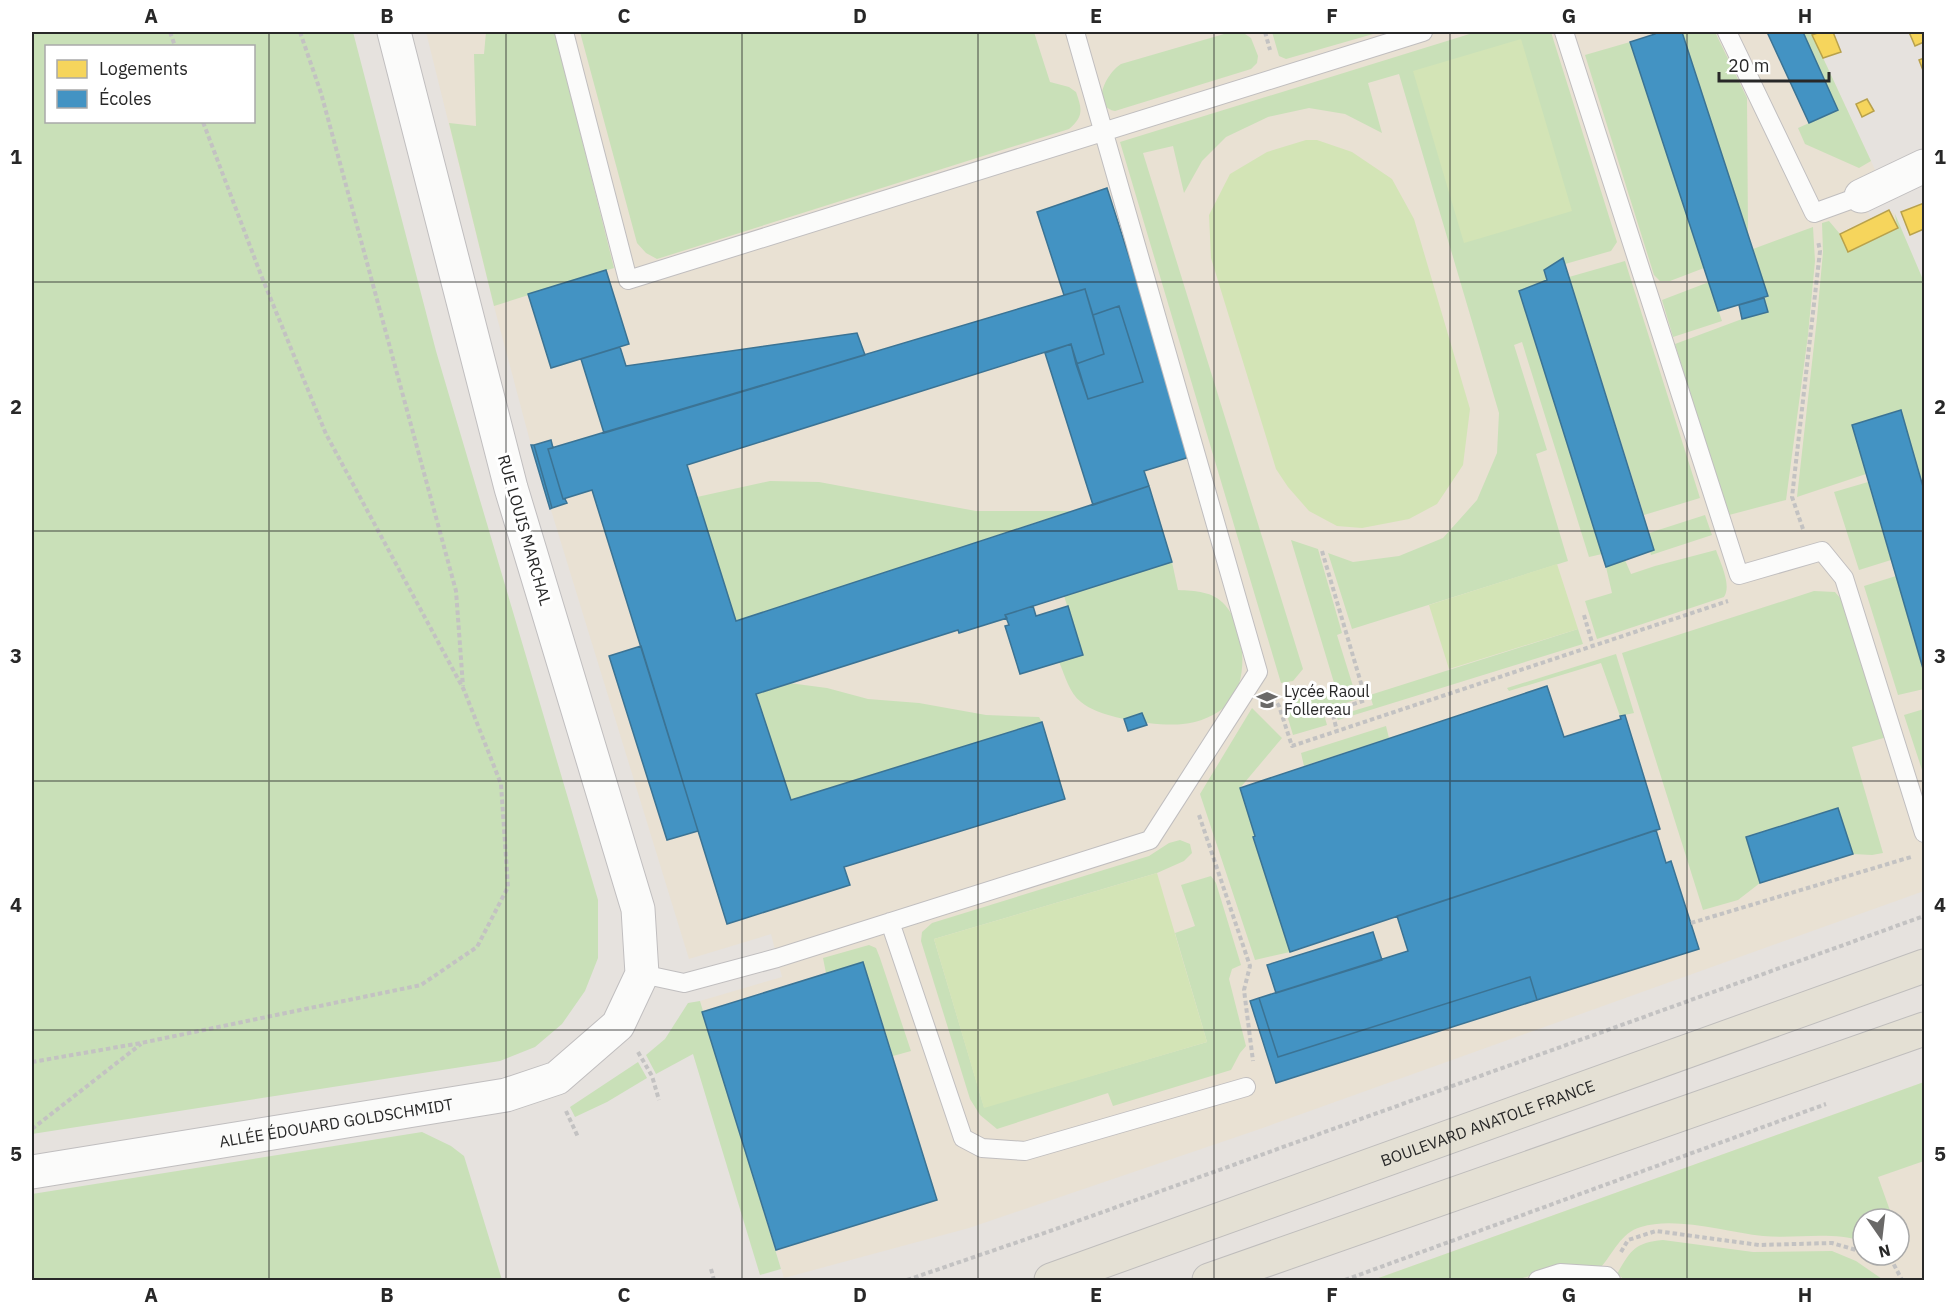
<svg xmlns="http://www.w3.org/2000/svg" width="1956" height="1312" font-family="'IBM Plex Sans',sans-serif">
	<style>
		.education { fill: #e9e1d3; fill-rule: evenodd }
		.green { fill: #c9e0b8; fill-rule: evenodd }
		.pitch { fill: #d3e4b6 }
		.homes { fill: #f6d55c; stroke: #b8a14c; stroke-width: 1.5 }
		.schools { fill: #4393c3; stroke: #3b7394; stroke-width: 1.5 }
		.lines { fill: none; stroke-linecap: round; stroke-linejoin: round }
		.lane-casing { stroke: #c0bebf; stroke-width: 20 }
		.street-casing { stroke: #c0bebf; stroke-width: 35 }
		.primary-casing { stroke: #bfbdbc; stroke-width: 35 }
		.path { stroke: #c3c2c2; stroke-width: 4; stroke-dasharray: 4.5 3; stroke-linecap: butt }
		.lane { stroke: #fbfbfa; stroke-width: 18 }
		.street { stroke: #fbfbfa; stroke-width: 33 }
		.primary { stroke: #e4e0d4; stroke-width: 33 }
		.grid { fill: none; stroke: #282828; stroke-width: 1.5; stroke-opacity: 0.55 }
		.labels { text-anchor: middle; stroke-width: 6; stroke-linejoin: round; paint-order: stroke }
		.street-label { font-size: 16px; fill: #282828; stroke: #fff }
		.poi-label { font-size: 16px; fill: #282828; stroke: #fff; text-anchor: start }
		.neatline { fill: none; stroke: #282828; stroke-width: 2 }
		.grid-label { font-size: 20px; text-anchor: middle; font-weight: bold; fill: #282828 }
	</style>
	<rect width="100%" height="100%" fill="#e6e2de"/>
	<!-- education -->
	<path class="education" d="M426 32H1811L1877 174 1855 183 1871 219 1889 210 1895 214 1924 286V891L1257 1130 969 1228 784 1278 700 1001 782 977 771 934 689 959 531 445 494 306Z
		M1924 1082V1280H1373ZM1863 1219H1899V1255H1863Z"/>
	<!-- green -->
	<path class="green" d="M32 32H353L436 351 598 900V958L585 991 562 1024 535 1047 500 1061 32 1134ZM46 46H254V122H46Z
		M486 32H555L614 268 494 306 449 123 476 126 474 54H484Z
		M580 32H1034L1050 82 1069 87 1076 92C1082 109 1084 116 1069 129L657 259 646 253 637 243Z
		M1231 32H1242L1251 38 1258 56 1257 63 1251 69 1115 111C1089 105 1107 73 1121 64Z
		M1272 32H1380L1286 59 1279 56Z
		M1476 32H1551L1617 242 1611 251 1565 264 1563 258 1544 270 1547 280 1519 291 1602 554 1589 557 1522 342 1514 345 1547 450 1536 454 1568 561 1352 629 1328 553 1353 562 1399 556 1443 538 1477 500 1497 453 1499 413 1399 74 1368 83 1382 133 1345 114 1309 108 1268 117 1226 137 1202 161 1184 193 1173 146 1143 153 1303 669 1293 681 1281 683 1120 142Z
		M1682 32H1715L1747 98 1748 234Z
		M1803 32H1811L1871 161 1859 168 1805 144 1798 128 1838 110Z
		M1630 42 1704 268 1670 281H1660L1654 275 1585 55Z
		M1895 214 1924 282V490L1900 410 1852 425 1866 474 1797 497 1817 318 1823 252 1822 223 1829 221 1840 234 1848 252 1897 228Z
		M1813 227 1815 261 1808 335 1786 500 1729 515 1725 510 1675 344 1742 319 1767 312 1764 298 1768 296 1753 249Z
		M1625 261 1700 498 1644 515 1569 277Z
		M1709 282 1722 321 1673 337 1662 300Z
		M770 481 819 482 976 511H1071L736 621 697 497Z
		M1868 482 1891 560 1859 570 1834 492Z
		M1705 515 1712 535 1651 555 1650 551 1654 550 1649 533Z
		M1291 540 1318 549 1342 633 1337 635 1357 699 1323 711 1327 725 1293 735 1283 702 1335 686Z
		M1716 550C1720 562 1732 585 1724 597L1597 639 1585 601 1612 593 1606 567 1625 560 1631 574 1655 566Z
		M1172 562 1178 590C1195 591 1213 591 1225 605 1245 627 1250 681 1228 704 1217 715 1198 723 1183 724 1158 727 1099 718 1081 702 1069 693 1065 675 1059 662L1083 654 1064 596Z
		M1896 576 1924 672V689L1898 695 1864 586Z
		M1814 591 1835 592 1847 606 1887 737 1852 747 1883 853 1872 855 1853 854 1838 808 1747 836 1760 883 1738 900 1703 910 1622 653Z
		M1578 629 1583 644 1338 720 1336 716 1373 705 1370 695Z
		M1616 654 1634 713 1620 716 1601 663 1509 691 1507 688Z
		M789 683 827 688 868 699 919 703 986 715 1039 717 1042 722 791 800 756 694Z
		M1252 708 1282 738 1240 788 1255 836 1253 837 1290 952 1255 960 1200 794Z
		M1924 709V776L1904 715Z
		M1386 726 1389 738 1304 766 1301 753Z
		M1180 840 1190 844 1192 853 1184 861 1157 873 934 939 984 1107 1207 1042 1175 933 1195 926 1181 885 1211 876 1216 883 1241 965 1232 969 1229 979 1246 1046 1240 1053 1231 1070 1113 1106 1108 1093 997 1129 980 1115 970 1099 921 941 922 932 932 923 1149 856 1169 843Z
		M869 945 876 948 880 958 911 1051 893 1056 863 962 826 973 823 958Z
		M700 1001 781 1269 760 1275 693 1054 656 1074 646 1055 665 1039 688 1003Z
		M638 1062 647 1078 607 1102 575 1117 570 1107Z
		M1924 1082V1161L1878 1177 1893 1219H1863V1241C1829 1231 1797 1239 1763 1236 1727 1232 1675 1216 1641 1227 1620 1233 1614 1253 1600 1268L1567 1265 1516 1280H1373Z
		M422 1132 451 1146 464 1156 502 1280H32V1194Z
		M1663 1240 1753 1252 1832 1251 1856 1261 1882 1279 1877 1280H1625L1617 1274C1631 1250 1634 1243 1663 1240Z"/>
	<!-- pitch -->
	<path class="pitch" d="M1521 39 1572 211 1464 243 1413 71Z
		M1306 140H1317L1352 152 1392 179 1414 219 1470 409 1463 465 1437 504 1409 519 1362 528 1337 526 1309 511 1288 487 1276 469 1211 258 1209 215 1230 174 1267 152Z
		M1557 564 1578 629 1449 669 1429 605Z
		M1157 873 1207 1042 984 1108 934 939Z"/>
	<!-- homes -->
	<path class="homes" d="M1820 32H1833L1841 52 1823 58 1812 35Z
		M1909 32H1924V42L1915 46Z
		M1924 58V73L1919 60Z
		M1867 99 1874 111 1862 117 1856 104Z
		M1924 203V229L1910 235 1901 212Z
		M1889 210 1898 228 1848 252 1840 234Z"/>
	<!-- schools -->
	<path class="schools" d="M1655 32H1682L1768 296 1718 311 1630 42 1655 34Z
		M1767 32H1803L1838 110 1809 123Z
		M1107 188 1193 456 1144 471 1149 486 1093 505 1045 353 1071 344 1088 399 1143 382 1119 306 1093 315 1085 289 1064 295 1037 212Z
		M1563 258 1654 550 1606 567 1519 291 1547 280 1544 270Z
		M606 270 629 344 551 368 528 294Z
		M1085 289 1104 354 1076 364 1071 344 687 465 736 621 1149 486 1172 562 1005 615 1007 618 959 633 958 630 756 694 791 800 1042 722 1065 799 844 867 850 885 727 924 592 490 563 499 548 449Z
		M1764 298 1768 312 1742 319 1739 305Z
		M1119 306 1143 382 1088 399 1076 364 1104 354 1093 315Z
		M857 333 865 355 604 433 581 359 620 347 626 366Z
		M1901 410 1924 490V672L1852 425Z
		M551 440 553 448 548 449 563 499H565L567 503 552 508 534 445Z
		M531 445H534L552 508 550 509Z
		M1033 606 1036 616 1068 606 1083 655 1020 674 1005 626 1009 625 1005 615Z
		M641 646 698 831 667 840 609 656Z
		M1547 686 1564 737 1621 719 1620 716 1625 715 1660 829 1290 952 1253 837 1255 836 1240 788Z
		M1142 713 1147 725 1128 731 1124 719Z
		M1838 808 1853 854 1760 883 1746 837Z
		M1656 830 1666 863 1671 861 1699 949 1537 1000 1530 977 1278 1057 1259 998 1408 951 1397 916Z
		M1373 932 1382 960 1276 993 1267 965Z
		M863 962 937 1200 776 1250 702 1012Z
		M1530 977 1537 1000 1276 1083 1250 1001 1259 998 1278 1057Z"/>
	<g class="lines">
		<!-- lane casing -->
		<g class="lane-casing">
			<path id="lane" d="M564 32 628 280 1423 32
				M1564 32 1739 575 1822 551 1844 578 1924 833
				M1727 32 1814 213 1861 196
				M890 922 963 1138 982 1148 1025 1151 1246 1087
				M642 974 684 983 777 958 1150 840 1258 672 1075 32
				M1538 1280 1560 1273 1607 1276 1611 1280"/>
		</g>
		<!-- street casing -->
		<g class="street-casing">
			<g id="street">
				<path d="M1861 196 1924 166"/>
				<path id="s1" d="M32 1172 506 1095 557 1078 618 1025 642 974 638 909 511 488 394 32"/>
			</g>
		</g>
		<!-- primary casing -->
		<g class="primary-casing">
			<g id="primary">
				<path id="s2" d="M1051 1280 1924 966"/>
				<path d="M1209 1280 1924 1029"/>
			</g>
		</g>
		<!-- path -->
		<path class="path" d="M170 32 175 46
			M300 32 321 93 456 591 463 686
			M1265 32 1270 50
			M1803 529 1792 497 1820 251 1818 241
			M1322 551 1366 700 1332 711 1337 731
			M1584 615 1593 646
			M1273 697 1279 706 1292 746 1728 601
			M1199 815 1250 966 1244 990 1253 1061
			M1691 923 1911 857
			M638 1052 652 1076 659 1100
			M32 1062 141 1043 421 985 477 947 508 887 501 784 464 690 326 434 261 275 203 122
			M566 1111 578 1137
			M32 1129 141 1044
			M1621 1252 1628 1240 1656 1231 1759 1245 1832 1243 1863 1252
			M1875 1255 1891 1259 1902 1280
			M711 1269 714 1280
			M907 1280 1050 1231 1924 916
			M1345 1280 1826 1104"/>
		<!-- lane -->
		<use href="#lane" class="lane"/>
		<!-- street -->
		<use href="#street" class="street"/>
		<!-- primary -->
		<use href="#primary" class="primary"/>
	</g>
	<!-- grid -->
	<path class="grid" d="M269 32V1280M506 32V1280M742 32V1280M978 32V1280M1214 32V1280M1450 32V1280M1687 32V1280M32 282H1924M32 531H1924M32 781H1924M32 1030H1924"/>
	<!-- icons -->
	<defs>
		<g id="school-bare" transform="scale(1.62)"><path d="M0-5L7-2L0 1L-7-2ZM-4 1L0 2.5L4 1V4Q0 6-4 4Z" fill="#6a6968" stroke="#fff" stroke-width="2.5" paint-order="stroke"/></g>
	</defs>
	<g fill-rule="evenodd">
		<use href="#school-bare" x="1267" y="700"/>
	</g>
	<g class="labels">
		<!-- street labels -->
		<g class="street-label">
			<text transform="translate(525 530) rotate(74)" y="6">RUE LOUIS MARCHAL</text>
			<text dy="6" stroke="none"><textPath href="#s1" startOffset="308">ALLÉE ÉDOUARD GOLDSCHMIDT</textPath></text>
			<text dy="6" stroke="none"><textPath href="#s2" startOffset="464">BOULEVARD ANATOLE FRANCE</textPath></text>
		</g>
		<!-- poi labels -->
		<g class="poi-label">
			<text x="1284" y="697">Lycée Raoul<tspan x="1284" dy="18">Follereau</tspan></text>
		</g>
	</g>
	<!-- border -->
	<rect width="1956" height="1312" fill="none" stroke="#ffffff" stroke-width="66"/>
	<!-- legend -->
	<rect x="45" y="45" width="210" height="78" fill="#ffffff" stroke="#a9a9a9" stroke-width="1.5"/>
	<rect x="57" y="60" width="30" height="18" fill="#f6d55c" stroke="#a9a9a9" stroke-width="1.5"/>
	<text x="99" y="75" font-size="18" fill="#282828">Logements</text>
	<rect x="57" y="90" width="30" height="18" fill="#4393c3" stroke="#a9a9a9" stroke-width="1.5"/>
	<text x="99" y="105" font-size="18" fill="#282828">Écoles</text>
	<!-- north arrow -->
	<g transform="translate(1881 1237) rotate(166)"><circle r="28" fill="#ffffff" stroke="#a9a9a9" stroke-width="1.5"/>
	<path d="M0-4.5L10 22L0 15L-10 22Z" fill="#6a6968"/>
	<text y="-9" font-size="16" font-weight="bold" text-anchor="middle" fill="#282828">N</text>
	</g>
	<!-- scale -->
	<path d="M1719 72v9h110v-9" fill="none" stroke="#282828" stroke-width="3"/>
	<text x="1728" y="72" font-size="18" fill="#282828" stroke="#ffffff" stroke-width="4.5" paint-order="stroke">20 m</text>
	<rect x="33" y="33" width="1890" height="1246" class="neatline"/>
	<g class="grid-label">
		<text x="151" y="23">A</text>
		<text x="387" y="23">B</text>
		<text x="624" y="23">C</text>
		<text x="860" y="23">D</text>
		<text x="1096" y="23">E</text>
		<text x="1332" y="23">F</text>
		<text x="1569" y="23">G</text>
		<text x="1805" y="23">H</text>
		<text x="16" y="164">1</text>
		<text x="1940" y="164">1</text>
		<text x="16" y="414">2</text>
		<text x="1940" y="414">2</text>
		<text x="16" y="663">3</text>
		<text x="1940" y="663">3</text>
		<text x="16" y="912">4</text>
		<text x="1940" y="912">4</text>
		<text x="16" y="1161">5</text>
		<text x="1940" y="1161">5</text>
		<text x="151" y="1302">A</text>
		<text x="387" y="1302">B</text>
		<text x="624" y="1302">C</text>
		<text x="860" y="1302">D</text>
		<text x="1096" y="1302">E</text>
		<text x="1332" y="1302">F</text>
		<text x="1569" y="1302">G</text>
		<text x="1805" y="1302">H</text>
	</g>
</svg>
